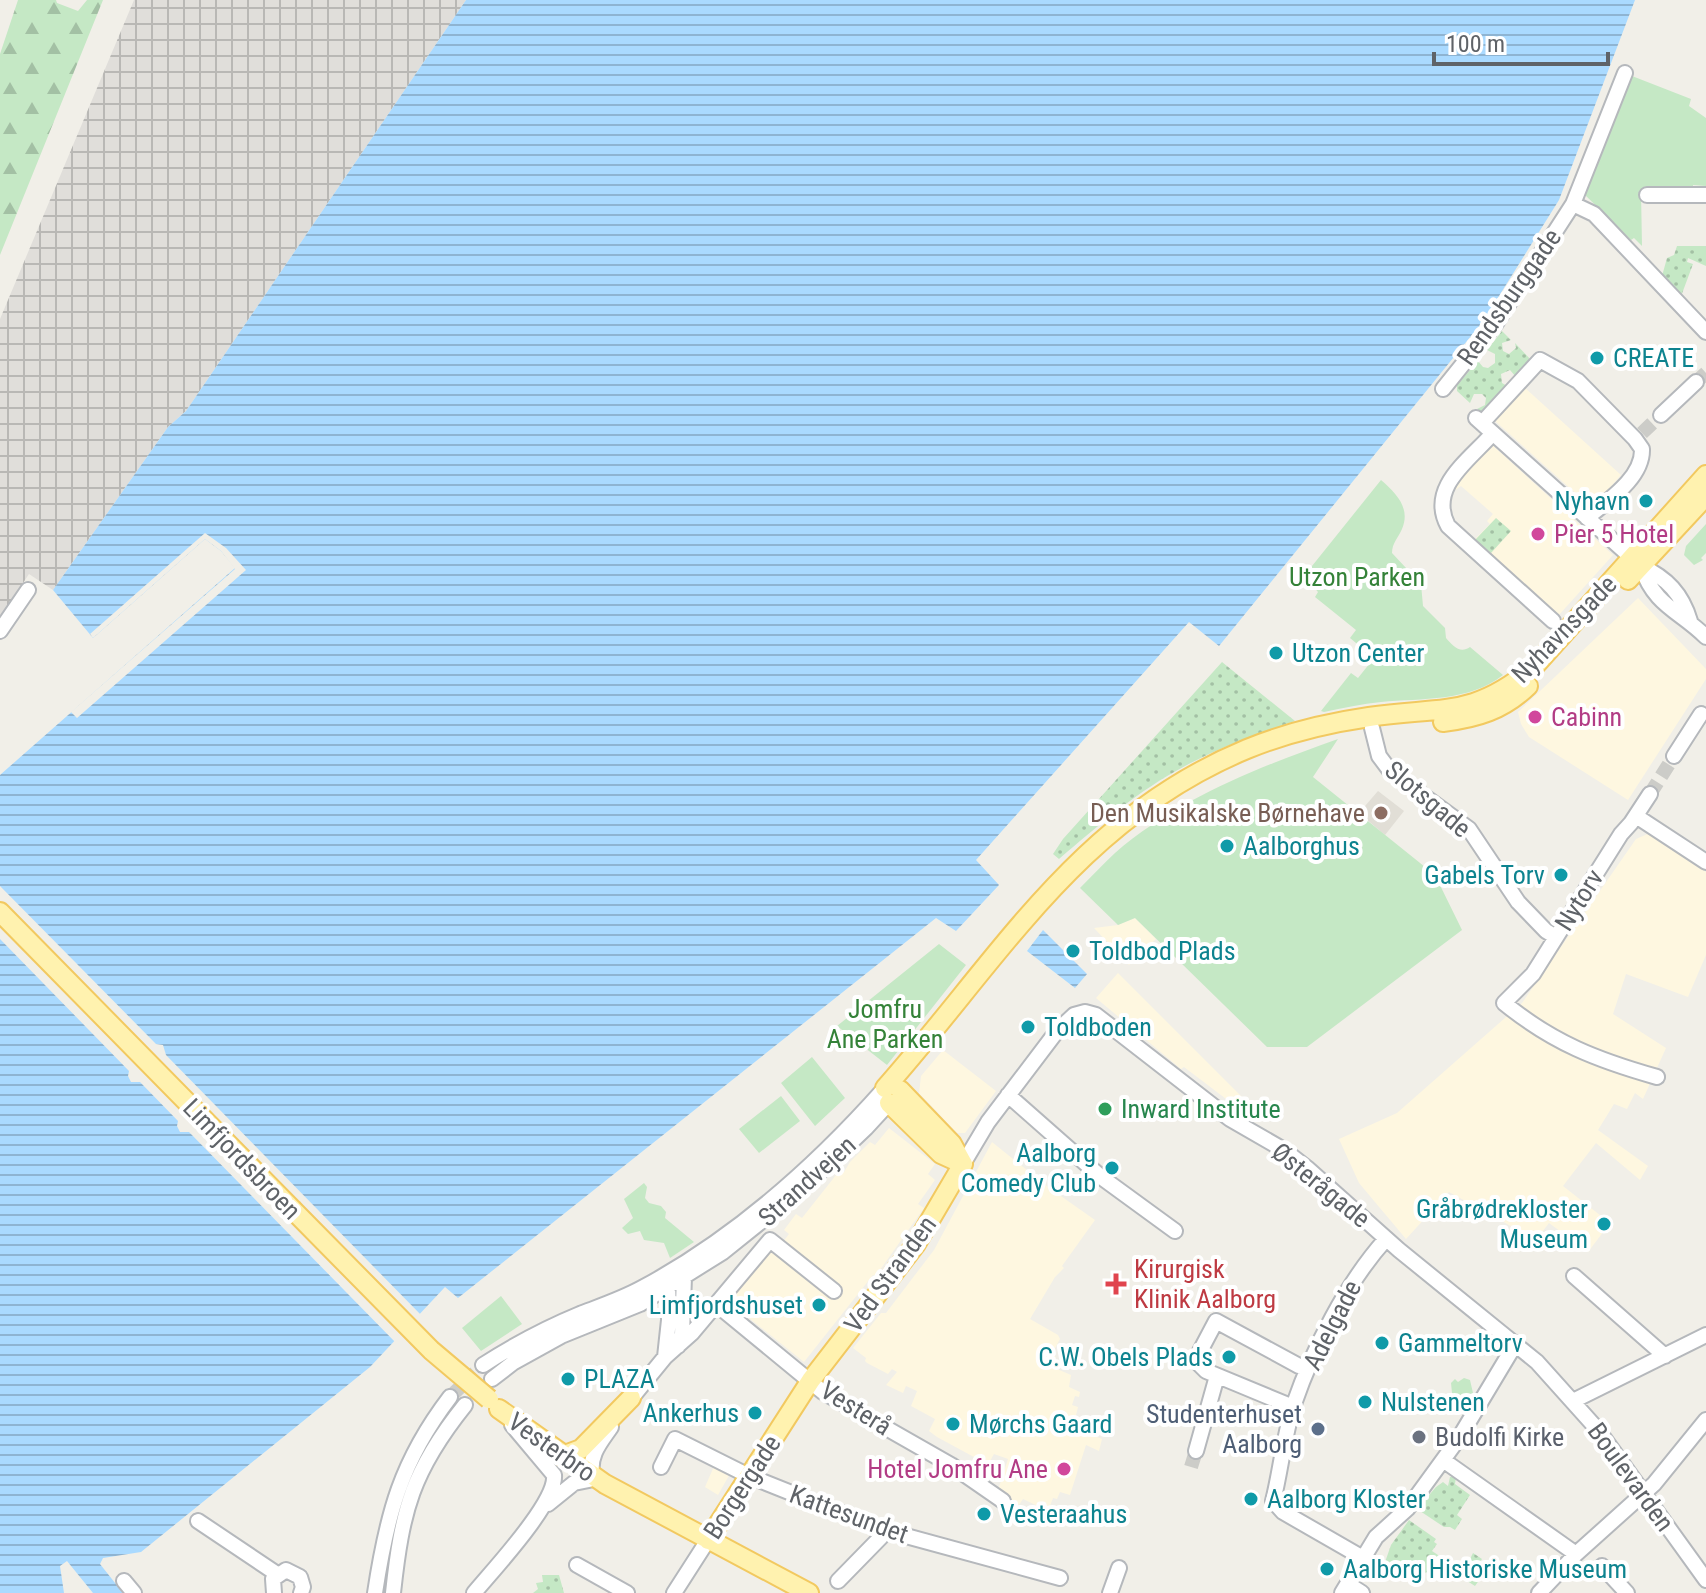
<svg xmlns="http://www.w3.org/2000/svg" width="1706" height="1593" font-family="'Roboto Condensed',sans-serif">
	<style>
		.commercial { fill: #fef7e0 }
		.industrial { fill: url(#industrial-grid) }
		.education { fill: #e1ded6 }
		.grass { fill: url(#grass-dots) }
		.forest { fill: url(#forest-firs) }
		.park { fill: #c5e8c5 }
		.water { fill: url(#water-rules) }
		.pier { fill: #f1efe8 }
		.lines { fill: none; stroke-linecap: round; stroke-linejoin: round }
		.minor-tunnel { stroke: #ccccc8; stroke-width: 14; stroke-dasharray: 14 7; stroke-linecap: butt }
		.minor-casing { stroke: #b5b8bc; stroke-width: 18 }
		.major-casing { stroke: #f2c960; stroke-width: 22 }
		.minor { stroke: #fff; stroke-width: 14 }
		.major { stroke: #fff2af; stroke-width: 18 }
		.major-bridge-casing { stroke: #f2c960; stroke-width: 22; stroke-linecap: butt }
		.major-bridge { stroke: #fff2af; stroke-width: 18 }
		.culture-dot { fill: #0f9aa8; stroke: #fff; stroke-width: 3 }
		.hotel-dot { fill: #d1479c; stroke: #fff; stroke-width: 3 }
		.education-dot { fill: #8d6e63; stroke: #fff; stroke-width: 3 }
		.leisure-dot { fill: #2e9e5b; stroke: #fff; stroke-width: 3 }
		.health-dot { fill: #e0444e; stroke: #fff; stroke-width: 3 }
		.service-dot { fill: #5c6f8a; stroke: #fff; stroke-width: 3 }
		.worship-dot { fill: #6b7280; stroke: #fff; stroke-width: 3 }
		.labels { text-anchor: middle; stroke-width: 8; stroke-linejoin: round; paint-order: stroke }
		.street-label { font-size: 26px; fill: #5f6368; stroke: #fff }
		.culture-label { font-size: 26px; fill: #0d838f; stroke: #fff; text-anchor: start }
		.hotel-label { font-size: 26px; fill: #b23c85; stroke: #fff; text-anchor: start }
		.park-label { font-size: 26px; fill: #348238; stroke: #fff }
		.education-label { font-size: 26px; fill: #785e54; stroke: #fff; text-anchor: end }
		.leisure-label { font-size: 26px; fill: #27864d; stroke: #fff; text-anchor: start }
		.health-label { font-size: 26px; fill: #be3a42; stroke: #fff; text-anchor: start }
		.service-label { font-size: 26px; fill: #4e5e75; stroke: #fff; text-anchor: end }
		.worship-label { font-size: 26px; fill: #5b616d; stroke: #fff; text-anchor: start }
	</style>
	<defs>
		<pattern id="industrial-grid" width="8" height="8" patternUnits="userSpaceOnUse" patternTransform="scale(2)"><rect width="8" height="8" fill="#e0deda"/><path d="M0 4h8M4 0v8" fill="none" stroke="#b9b8b5"/></pattern>
		<pattern id="grass-dots" width="8" height="8" patternUnits="userSpaceOnUse" patternTransform="scale(2)"><rect width="8" height="8" fill="#c5e8c5"/><path d="M2 2h.1M6 6h.1" fill="none" stroke="#a3c0a4" stroke-width="1.8" stroke-linecap="round"/></pattern>
		<pattern id="forest-firs" width="22" height="20" patternUnits="userSpaceOnUse" patternTransform="scale(2)"><rect width="22" height="20" fill="#c5e8c5"/><path d="M5 1l3.5 6h-7zM16 11l3.5 6h-7z" fill="#a3c0a4"/></pattern>
		<pattern id="water-rules" width="6" height="5" patternUnits="userSpaceOnUse" patternTransform="scale(2)"><rect width="6" height="5" fill="#aadaff"/><path d="M0 2.5h6" fill="none" stroke="#8eb4d2"/></pattern>
	</defs>
	<rect width="100%" height="100%" fill="#f1efe8"/>
	<!-- commercial -->
	<path class="commercial" d="M1524 387 1621 475 1592 508 1494 420Z
		M1490 443 1613 555 1558 616 1474 540 1490 524 1487 521 1493 514 1461 486 1454 491V485Z
		M1638 598 1706 669V679L1628 800 1529 737 1521 724 1518 712Z
		M1650 833 1706 872V955L1688 997 1626 974 1613 1014 1666 1048 1643 1099 1635 1093 1627 1109 1614 1104 1598 1130 1648 1166 1640 1180 1596 1143 1563 1186 1610 1223 1588 1252 1549 1223 1536 1240 1449 1192 1406 1239 1359 1183 1339 1139 1397 1113 1522 1003 1636 839Z
		M1135 918 1156 939 1129 965 1094 928 1118 925Z
		M1118 973 1245 1100 1238 1108 1184 1067 1181 1069 1096 998Z
		M943 1050 996 1091 965 1133H957L919 1093 921 1076Z
		M889 1128 935 1164 928 1174 935 1180 918 1204 924 1208 880 1270 875 1276 873 1275 804 1362 728 1301 771 1248 776 1251 789 1234 784 1230 796 1214 802 1218 840 1170 844 1172 850 1162 870 1142 875 1145Z
		M992 1142 1048 1187 1095 1220 1062 1266 1064 1268 1055 1277 1030 1319 1058 1335 1060 1339 1052 1354 1056 1357 1054 1361 1046 1357 1043 1363 1071 1375 1069 1387 1080 1392 1079 1397 1075 1396 1072 1405 1078 1407 1073 1427 1102 1439 1099 1451 1086 1445 1070 1495 1060 1492 1057 1499 1053 1498 1048 1511 1023 1499 1019 1505 1005 1498 998 1490 1008 1459 994 1454 990 1461 985 1463 937 1437 929 1431 935 1419 911 1406 917 1391 906 1386 903 1393 886 1385 897 1372 892 1369 888 1374 867 1363 865 1361 866 1358 853 1348 881 1313H886L934 1250Z
		M715 1464 731 1472 718 1495 705 1487Z"/>
	<!-- industrial -->
	<path class="industrial" d="M134 0H466L186 411 168 427 53 590 29 574 0 618V319Z"/>
	<!-- education -->
	<path class="education" d="M1378 791 1404 811 1385 835 1359 813Z"/>
	<!-- grass -->
	<path class="grass" d="M1677 246H1706V266L1688 258 1687 262 1693 264 1680 299 1662 276 1667 258 1674 255Z
		M1502 331 1511 340 1502 343 1503 351 1509 354 1516 348 1515 343 1531 360 1516 377 1510 370 1501 374 1502 383 1507 386 1483 414 1477 409 1485 405 1486 398 1482 394H1474L1470 403 1457 391V385L1478 361 1483 367 1488 368 1495 363V354L1487 350Z
		M1496 518 1511 531 1491 553 1475 540Z
		M1222 662 1295 721C1257 734 1220 747 1185 766 1139 790 1099 825 1059 859L1053 854 1063 839Z
		M1450 1477H1456L1455 1484 1470 1495 1457 1515 1462 1519 1455 1530 1450 1527H1444L1417 1509 1436 1487 1443 1482 1448 1486Z
		M1409 1520 1436 1539 1434 1542 1437 1544 1432 1551 1444 1559 1436 1570 1431 1566 1426 1573 1417 1567 1413 1574 1394 1560 1388 1567 1384 1565 1391 1545Z
		M1473 1553 1482 1559 1477 1566 1482 1570 1478 1577 1480 1579 1475 1586 1464 1579 1466 1575 1463 1573Z
		M542 1575H559L564 1593H533L538 1589 536 1583 543 1582Z"/>
	<!-- forest -->
	<path class="forest" d="M18 0H56L57 3 78 11 87 0H103L0 255V54Z
		M1464 1378 1470 1380 1473 1393 1465 1405 1452 1393 1451 1383 1455 1379 1458 1382Z"/>
	<!-- park -->
	<path class="park" d="M1632 76 1691 99 1689 106 1706 118V186L1693 185V190L1641 192 1642 246 1634 238 1631 240 1584 194Z
		M1381 480C1396 493 1411 508 1402 529 1398 538 1392 543 1392 553L1421 584 1423 606 1445 628 1446 638C1453 646 1460 654 1470 647L1503 675C1469 702 1422 698 1381 702 1362 704 1343 708 1324 712L1321 711 1351 673 1358 678 1374 658 1350 638 1356 630 1315 597 1318 592 1304 576Z
		M1706 524V553L1701 558 1703 560 1694 565 1684 555 1686 546Z
		M1338 739 1313 777 1435 875 1462 930 1307 1047H1267L1135 918 1118 925 1080 888C1092 876 1103 864 1115 853 1179 798 1259 767 1338 739Z
		M939 944 966 965 887 1065 837 1026Z
		M812 1057 845 1098 815 1126 781 1083Z
		M781 1096 800 1121 759 1153 739 1129Z
		M644 1183 647 1187 645 1198 649 1203 661 1206 666 1212 665 1218 694 1242 670 1258 664 1243 644 1240 640 1231 628 1234 622 1228 633 1218 624 1199Z
		M501 1296 522 1324 481 1351 462 1328Z"/>
	<!-- water -->
	<path class="water" d="M466 0H1635L1559 200 1484 320 1219 646 1189 622 976 860 999 885 956 931 936 918 458 1298 445 1287 370 1367 141 1552 103 1558 100 1564 123 1593H93L67 1561 60 1566 64 1593H0V775L235 568 221 551 205 539 93 638 53 590 168 427 186 411Z
		M1043 930 1087 974 1075 988 1027 951Z"/>
	<!-- pier -->
	<path class="pier" d="M205 533 226 548 246 570 77 718 71 712 235 569 221 551 205 539 93 638 90 634Z
		M0 886 156 1044 163 1045 166 1055 423 1317 397 1344 189 1132H180L177 1126 178 1121 140 1082H131L128 1076 129 1071 0 939Z"/>
	<g class="lines">
		<!-- minor-tunnel -->
		<path class="minor-tunnel" d="M1696 382 1706 373
			M1642 433 1661 415
			M1650 794 1674 756
			M450 1397 483 1365
			M1191 1467 1196 1451"/>
		<!-- minor casing -->
		<g class="minor-casing">
			<path id="minor" d="M1647 195H1706
				M1573 204 1594 214 1706 332
				M1443 389 1496 323 1573 204 1625 73
				M1661 415 1696 382
				M1476 418 1641 566C1667 578 1682 594 1690 621
				M1482 423 1540 360 1578 381 1635 439 1642 449C1643 478 1607 501 1587 518
				M1493 433C1470 460 1427 487 1448 526L1553 621
				M1641 566C1655 607 1679 610 1706 637
				M0 631 28 590
				M1372 728 1379 756 1391 772 1469 829 1518 902 1546 931 1556 937
				M1674 756 1701 714
				M1650 794 1631 823 1621 834 1533 974 1504 1003C1553 1043 1597 1060 1657 1077
				M1636 816 1706 862
				M1008 1095 1101 1177 1175 1231
				M963 1164 988 1122 1057 1031 1074 1015 1085 1012 1096 1015 1230 1119 1284 1150 1307 1168 1399 1250 1537 1362 1598 1430 1706 1580
				M1574 1276 1665 1356
				M716 1304 823 1392 951 1465 1003 1501
				M678 1346 682 1334 684 1277
				M665 1357 669 1320 668 1282
				M483 1365C514 1345 546 1328 580 1314 601 1306 622 1299 642 1288 735 1238 815 1167 885 1088
				M492 1379 514 1362 561 1336 640 1304 723 1252 804 1187 866 1128 889 1103
				M1573 1401 1706 1335
				M625 1406 665 1357 692 1333 770 1240 834 1291
				M1293 1407 1206 1371 1198 1363 1197 1357 1216 1321 1299 1366 1309 1367
				M1196 1451 1217 1376
				M1443 1460 1576 1554
				M661 1467 675 1439 749 1476 884 1530 1060 1578
				M592 1475C589 1454 601 1442 611 1427
				M548 1504 574 1483 589 1480
				M198 1521 277 1574
				M1363 1558 1283 1512 1273 1501C1281 1469 1284 1435 1294 1404 1313 1349 1347 1282 1386 1239
				M577 1565 627 1593
				M1602 1566 1627 1593
				M124 1581 134 1593
				M838 1581 881 1537 884 1530
				M1348 1584 1362 1593
				M274 1593 273 1579 286 1570 300 1577 303 1587 301 1593
				M375 1593C387 1514 401 1461 450 1397
				M393 1593C402 1510 412 1471 465 1405
				M474 1593C493 1570 557 1502 554 1475L512 1425
				M674 1593 708 1540
				M1110 1593 1119 1568
				M1342 1593 1376 1537 1408 1508 1459 1438 1516 1343
				M1539 1593 1576 1554 1654 1484 1706 1420"/>
		</g>
		<!-- major casing -->
		<g class="major-casing">
			<path id="major" d="M1628 580 1706 496
				M1443 722C1477 718 1503 710 1528 686
				M0 912 292 1209
				M885 1088C1000 958 1078 819 1247 749 1286 733 1328 723 1369 717 1441 706 1472 719 1533 668L1706 475
				M900 1090 952 1144 963 1164
				M889 1103 941 1154 963 1164
				M499 1409 605 1484 809 1593
				M562 1456 581 1449 631 1398
				M708 1540 811 1380 916 1244 963 1164"/>
		</g>
		<!-- minor -->
		<use href="#minor" class="minor"/>
		<!-- major -->
		<use href="#major" class="major"/>
		<!-- major-bridge casing -->
		<g class="major-bridge-casing">
			<path id="major-bridge" d="M292 1209 431 1350 489 1399"/>
		</g>
		<!-- major-bridge -->
		<use href="#major-bridge" class="major-bridge"/>
	</g>
	<!-- markers -->
	<g class="culture-dot">
		<circle cx="1597" cy="358" r="8"/>
		<circle cx="1646" cy="501" r="8"/>
		<circle cx="1276" cy="653" r="8"/>
		<circle cx="1227" cy="846" r="8"/>
		<circle cx="1561" cy="875" r="8"/>
		<circle cx="1073" cy="951" r="8"/>
		<circle cx="1028" cy="1027" r="8"/>
		<circle cx="1112" cy="1168" r="8"/>
		<circle cx="1604" cy="1224" r="8"/>
		<circle cx="819" cy="1305" r="8"/>
		<circle cx="1382" cy="1343" r="8"/>
		<circle cx="1229" cy="1357" r="8"/>
		<circle cx="568" cy="1379" r="8"/>
		<circle cx="1365" cy="1402" r="8"/>
		<circle cx="755" cy="1413" r="8"/>
		<circle cx="953" cy="1424" r="8"/>
		<circle cx="1251" cy="1499" r="8"/>
		<circle cx="984" cy="1514" r="8"/>
		<circle cx="1327" cy="1569" r="8"/>
	</g>
	<g class="hotel-dot">
		<circle cx="1538" cy="534" r="8"/>
		<circle cx="1535" cy="717" r="8"/>
		<circle cx="1064" cy="1469" r="8"/>
	</g>
	<circle class="education-dot" cx="1381" cy="813" r="8"/>
	<circle class="leisure-dot" cx="1105" cy="1109" r="8"/>
	<path class="health-dot" d="M1112 1272h8v8h8v8h-8v8h-8v-8h-8v-8h8z"/>
	<circle class="service-dot" cx="1318" cy="1429" r="8"/>
	<circle class="worship-dot" cx="1419" cy="1437" r="8"/>
	<g class="labels">
		<!-- street labels -->
		<g class="street-label">
			<text transform="translate(1509 297) rotate(-55)" y="9">Rendsburggade</text>
			<text transform="translate(1564 629) rotate(-46)" y="9">Nyhavnsgade</text>
			<text transform="translate(1428 799) rotate(40)" y="9">Slotsgade</text>
			<text transform="translate(1579 900) rotate(-58)" y="9">Nytorv</text>
			<text transform="translate(242 1159) rotate(46)" y="9">Limfjordsbroen</text>
			<text transform="translate(807 1181) rotate(-42)" y="9">Strandvejen</text>
			<text transform="translate(1321 1185) rotate(39)" y="9">Østerågade</text>
			<text transform="translate(890 1274) rotate(-54)" y="9">Ved Stranden</text>
			<text transform="translate(1332 1325) rotate(-63)" y="9">Adelgade</text>
			<text transform="translate(856 1408) rotate(32)" y="9">Vesterå</text>
			<text transform="translate(552 1447) rotate(35)" y="9">Vesterbro</text>
			<text transform="translate(1631 1477) rotate(54)" y="9">Boulevarden</text>
			<text transform="translate(742 1487) rotate(-57)" y="9">Borgergade</text>
			<text transform="translate(849 1514) rotate(20)" y="9">Kattesundet</text>
		</g>
		<!-- culture labels -->
		<g class="culture-label">
			<text x="1613" y="367">CREATE</text>
			<text x="1630" y="510" text-anchor="end">Nyhavn</text>
			<text x="1292" y="662">Utzon Center</text>
			<text x="1243" y="855">Aalborghus</text>
			<text x="1545" y="884" text-anchor="end">Gabels Torv</text>
			<text x="1089" y="960">Toldbod Plads</text>
			<text x="1044" y="1036">Toldboden</text>
			<text x="1096" y="1162" text-anchor="end">Aalborg<tspan x="1096" dy="30">Comedy Club</tspan></text>
			<text x="1588" y="1218" text-anchor="end">Gråbrødrekloster<tspan x="1588" dy="30">Museum</tspan></text>
			<text x="803" y="1314" text-anchor="end">Limfjordshuset</text>
			<text x="1398" y="1352">Gammeltorv</text>
			<text x="1213" y="1366" text-anchor="end">C.W. Obels Plads</text>
			<text x="584" y="1388">PLAZA</text>
			<text x="1381" y="1411">Nulstenen</text>
			<text x="739" y="1422" text-anchor="end">Ankerhus</text>
			<text x="969" y="1433">Mørchs Gaard</text>
			<text x="1267" y="1508">Aalborg Kloster</text>
			<text x="1000" y="1523">Vesteraahus</text>
			<text x="1343" y="1578">Aalborg Historiske Museum</text>
		</g>
		<!-- hotel labels -->
		<g class="hotel-label">
			<text x="1554" y="543">Pier 5 Hotel</text>
			<text x="1551" y="726">Cabinn</text>
			<text x="1048" y="1478" text-anchor="end">Hotel Jomfru Ane</text>
		</g>
		<!-- park labels -->
		<g class="park-label">
			<text x="1357" y="586">Utzon Parken</text>
			<text x="885" y="1018">Jomfru<tspan x="885" dy="30">Ane Parken</tspan></text>
		</g>
		<!-- education labels -->
		<g class="education-label">
			<text x="1365" y="822">Den Musikalske Børnehave</text>
		</g>
		<!-- leisure labels -->
		<g class="leisure-label">
			<text x="1121" y="1118">Inward Institute</text>
		</g>
		<!-- health labels -->
		<g class="health-label">
			<text x="1134" y="1278">Kirurgisk<tspan x="1134" dy="30">Klinik Aalborg</tspan></text>
		</g>
		<!-- service labels -->
		<g class="service-label">
			<text x="1302" y="1423">Studenterhuset<tspan x="1302" dy="30">Aalborg</tspan></text>
		</g>
		<!-- worship labels -->
		<g class="worship-label">
			<text x="1435" y="1446">Budolfi Kirke</text>
		</g>
	</g>
	<!-- scale -->
	<path d="M1434 52v12h174v-12" fill="none" stroke="#5f6368" stroke-width="4"/>
	<text x="1446" y="52" font-size="24" fill="#5f6368" stroke="#ffffff" stroke-width="6" paint-order="stroke">100 m</text>
</svg>
